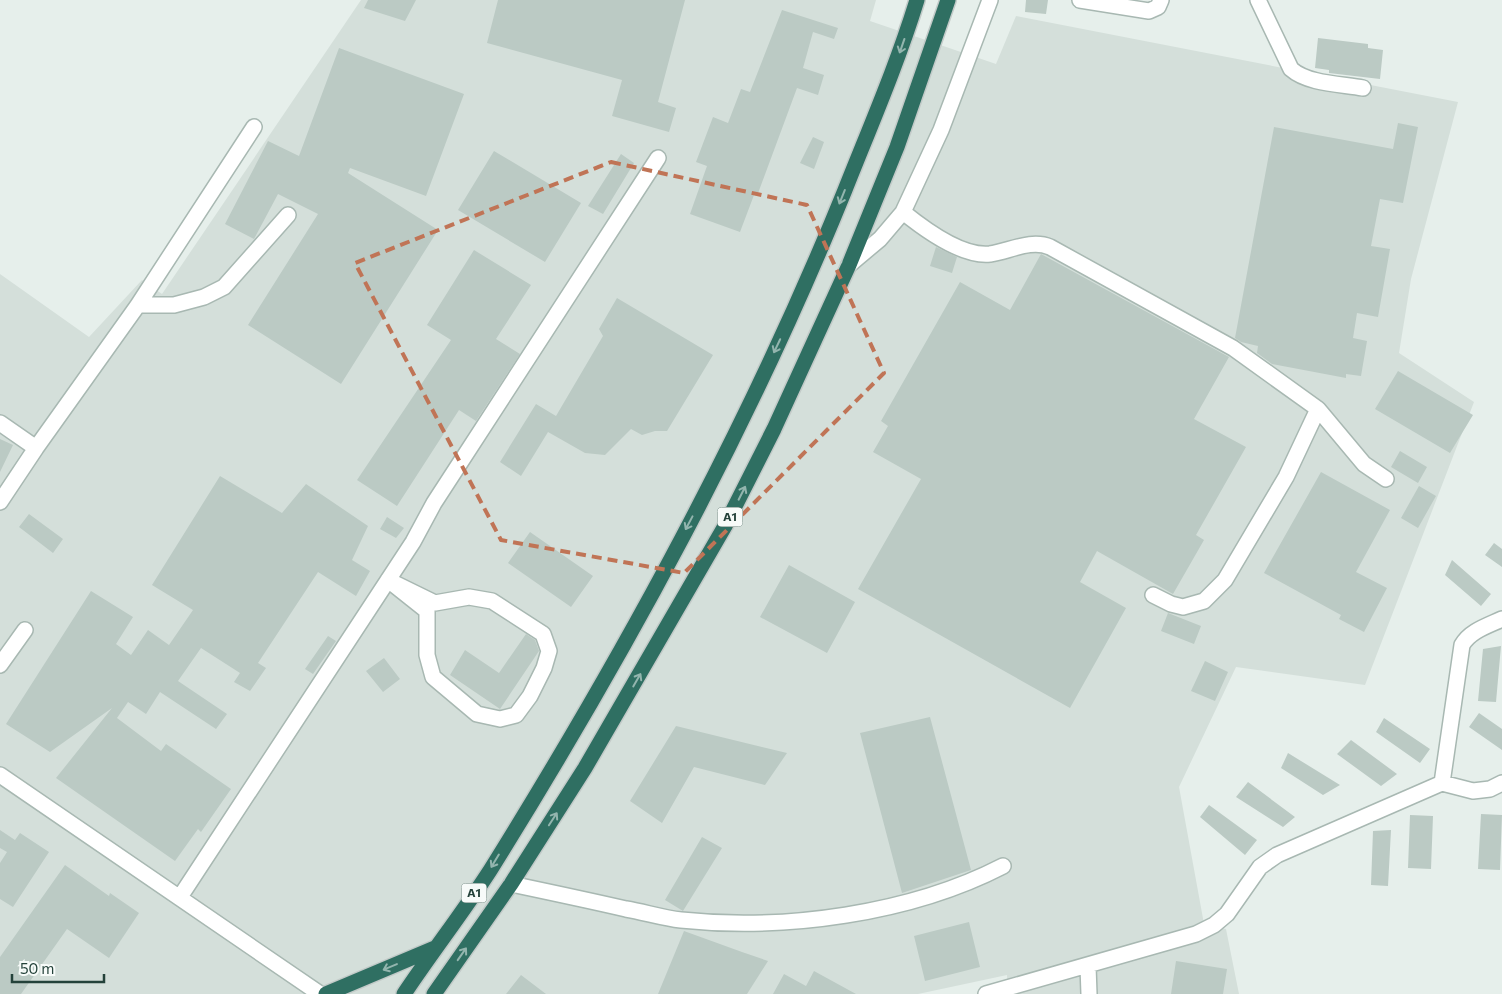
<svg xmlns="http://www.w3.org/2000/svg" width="1502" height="994" font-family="Commissioner,sans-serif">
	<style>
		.built { fill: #d4dfda }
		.building { fill: #bbcac4 }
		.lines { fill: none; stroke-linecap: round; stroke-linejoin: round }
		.minor-casing { stroke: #a8b8b2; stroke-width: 18 }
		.highway-casing { stroke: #c2cac8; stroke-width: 18 }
		.minor { stroke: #fff; stroke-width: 15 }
		.highway { stroke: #2f6f62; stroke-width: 15 }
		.oneway { stroke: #93b5ae }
		.marked { fill: none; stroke: #c07456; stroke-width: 4; stroke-dasharray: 10 6; stroke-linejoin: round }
		.labels { text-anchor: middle; stroke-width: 5; stroke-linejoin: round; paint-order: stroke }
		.shield { fill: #f7fbf9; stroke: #637a73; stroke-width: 1 }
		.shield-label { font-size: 12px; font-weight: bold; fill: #24423a }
	</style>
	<rect width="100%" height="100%" fill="#e6efeb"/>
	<!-- built -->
	<path class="built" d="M361 0H876L870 21 996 64 1016 16 1458 102 1411 279 1399 353 1474 402 1365 685 1236 667 1179 787 1204 924 1226 929 1239 994H1008L1007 975 918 994H0V274L89 337 142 280 162 294Z"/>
	<!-- building -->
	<path class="building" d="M368 0H416L405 21 364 8Z
		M498 0H685L658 102 676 108 669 132 612 116 622 80 487 43Z
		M1026 0H1048L1046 14 1025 12Z
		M782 10 838 28 834 39 813 32 803 68 824 75 818 95 797 88 757 196 754 195 740 232 690 214 707 166 696 162 713 117 728 123 741 89 750 92Z
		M1318 38 1368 44V48L1383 50 1380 79 1329 73V70L1315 68Z
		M339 48 464 94 426 196 350 168 348 173 438 230 341 384 248 325 318 214 278 194 254 239 225 224 268 141 299 156Z
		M1398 123 1418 127 1403 203 1380 199 1371 246 1390 249 1378 317 1357 313 1353 338 1367 341 1361 376 1346 374V378L1272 364 1257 353 1258 346 1241 342 1235 338 1274 127 1393 149Z
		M813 137 824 142 814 169 800 163Z
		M494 151 581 203 545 262 458 210Z
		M621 154 634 163 603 214 588 206Z
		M936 247 957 257 952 273 930 266Z
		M474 250 531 285 496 339 520 354 476 421 459 410 397 506 357 480 451 340 427 325Z
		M1041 254 1229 357 1194 419 1246 447 1196 535 1204 540 1173 594 1097 551 1080 582 1126 608 1070 708 858 589 921 479 873 452 888 426 881 421 960 282 1010 310Z
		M617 298 713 355 667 431H655L642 435 631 429 605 455 585 453 548 432 521 476 500 462 536 404 556 416 603 336 599 329Z
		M1398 371 1473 415 1450 453 1375 409Z
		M0 439 13 445 0 472Z
		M1400 451 1427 467 1418 483 1391 467Z
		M1321 472 1390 510 1356 572 1387 588 1364 632 1339 619 1341 615 1264 573Z
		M220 476 282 513 306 484 368 526 352 560 370 571 356 596 318 572 258 663 266 668 250 691 234 682 240 673 201 648 178 681 227 714 216 729 160 692 146 714 128 702 117 718 161 751 166 744 231 789 201 832 198 829 175 861 56 778 112 708 50 752 6 724 91 591 133 617 116 644 131 655 148 630 169 645 193 610 152 585Z
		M1419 486 1436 496 1418 528 1401 518Z
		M29 514 63 539 53 553 19 527Z
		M387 517 404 528 396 538 380 529Z
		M530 532 593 576 571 607 508 563Z
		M1494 543 1502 549V567L1485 555Z
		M1452 560 1491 594 1481 606 1445 575Z
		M789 565 855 602 827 653 760 617Z
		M1168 613 1201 626 1194 644 1161 631Z
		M526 634 535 640 539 651 500 709 450 675 465 650 499 673Z
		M328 636 336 641 313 674 305 669Z
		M1501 646 1496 702 1478 701 1483 649Z
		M384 658 400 679 383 692 366 671Z
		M1205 661 1228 672 1215 701 1191 691Z
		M1479 713 1502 729V750L1469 727Z
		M930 717 971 870 902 893 860 733Z
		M1384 718 1430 749 1420 763 1376 732Z
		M676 726 787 753 765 785 694 767 662 823 630 801Z
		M1351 740 1397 774 1381 786 1337 754Z
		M1288 753 1340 785 1323 795 1281 768Z
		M1248 782 1295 817 1283 827 1236 797Z
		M1209 805 1257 840 1245 855 1200 817Z
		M1481 814 1502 815 1500 870 1478 869Z
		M1410 815 1433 816 1431 869 1408 868Z
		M0 830 15 840 20 833 49 852 13 907 0 899V863L7 852 0 848Z
		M1391 830 1388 886 1371 885 1373 831Z
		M702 837 722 848 683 911 665 900Z
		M65 865 109 896 110 893 139 913 109 958 67 929 21 994H0V957Z
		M969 922 980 967 925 981 914 936Z
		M684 931 742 952 768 961 747 994H658Z
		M1176 961 1227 969 1223 994H1171Z
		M814 971 856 994H773L784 974 806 986Z
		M521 975 546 994H506Z"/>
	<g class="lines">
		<!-- minor casing -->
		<g class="minor-casing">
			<path id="minor" d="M1080 0 1149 11 1158 7 1161 0
				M1258 0 1291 69C1308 84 1341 84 1363 88
				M903 212C924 229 962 257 990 254 1010 251 1031 239 1050 247L1233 348 1318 409 1286 477 1225 580 1204 601 1183 607 1171 604 1153 595
				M849 265 880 239 903 212 941 130 990 0
				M138 305 254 127
				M1318 409 1364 464 1386 479
				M0 423 36 448
				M0 502 36 448 138 305H174L204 297 224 287 288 215
				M388 580 435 603 469 597 492 601 543 634 549 651 544 668 530 696 516 715 500 719 477 714 433 677 427 655V611Z
				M0 665 25 630
				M0 775 320 994
				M1442 783 1462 645C1470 631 1487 626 1502 619
				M511 884C549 892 587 900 626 909 644 912 663 918 681 920 784 931 910 914 1003 866
				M180 897 413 542 434 503 658 158
				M1088 966 1089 994
				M986 994 1196 934 1214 925 1227 914 1260 867 1277 855 1442 783 1473 791 1490 789 1502 783"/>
		</g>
		<!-- highway casing -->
		<g class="highway-casing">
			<path id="highway" d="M326 994 435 948
				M404 994C432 952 464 911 491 869 626 652 749 427 845 190 870 127 897 65 917 0
				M434 994 511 884 585 768 725 526 774 429 849 265 897 147 948 0"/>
		</g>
		<!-- minor -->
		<use href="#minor" class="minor"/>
		<!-- highway -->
		<use href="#highway" class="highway"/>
	</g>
	<!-- one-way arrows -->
	<defs><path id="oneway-shaft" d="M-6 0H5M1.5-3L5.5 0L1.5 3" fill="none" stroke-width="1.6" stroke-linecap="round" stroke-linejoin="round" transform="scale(1.25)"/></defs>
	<g class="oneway">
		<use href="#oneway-shaft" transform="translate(902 46) rotate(109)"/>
		<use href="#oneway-shaft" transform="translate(842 197) rotate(112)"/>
		<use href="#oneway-shaft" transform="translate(777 346) rotate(115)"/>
		<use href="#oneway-shaft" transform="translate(742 493) rotate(-63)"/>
		<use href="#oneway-shaft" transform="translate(689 523) rotate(118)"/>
		<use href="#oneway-shaft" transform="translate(637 680) rotate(-60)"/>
		<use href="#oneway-shaft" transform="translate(553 819) rotate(-57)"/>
		<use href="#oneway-shaft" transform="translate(495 861) rotate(121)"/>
		<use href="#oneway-shaft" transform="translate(462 954) rotate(-55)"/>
		<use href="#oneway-shaft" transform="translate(390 967) rotate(157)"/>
	</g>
	<!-- marked area -->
	<path class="marked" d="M611 162 807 205 884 373 684 573 501 540 355 263Z"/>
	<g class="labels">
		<!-- shield labels -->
		<g class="shield">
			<rect x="717.5" y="507.5" width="25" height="19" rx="4"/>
			<rect x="461.5" y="883.5" width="25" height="19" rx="4"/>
		</g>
		<g class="shield-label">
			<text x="730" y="521">A1</text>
			<text x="474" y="897">A1</text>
		</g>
	</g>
	<!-- scale -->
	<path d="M12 974v8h92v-8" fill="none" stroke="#24423a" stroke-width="2.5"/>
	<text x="20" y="974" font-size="15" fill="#24423a" stroke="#f7fbf9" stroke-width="4" paint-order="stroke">50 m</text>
</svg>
